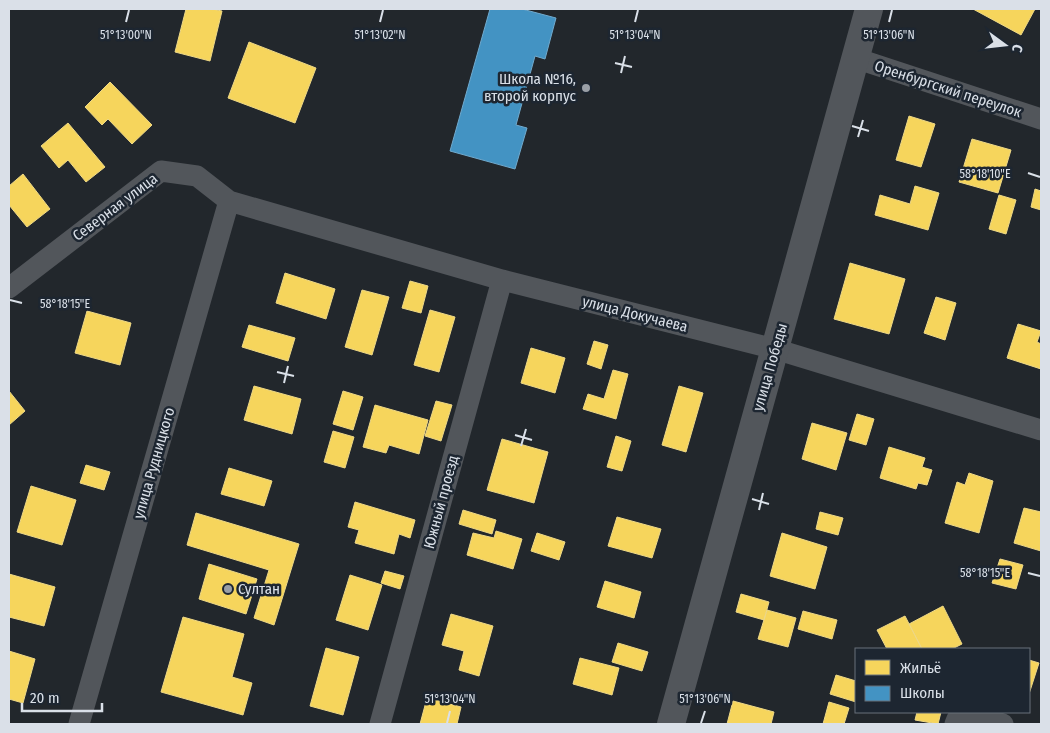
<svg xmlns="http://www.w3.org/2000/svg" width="1050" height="733" font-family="'Fira Sans Condensed',sans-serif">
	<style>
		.homes { fill: #f6d55c; stroke: #eed886 }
		.schools { fill: #4393c3; stroke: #70aace }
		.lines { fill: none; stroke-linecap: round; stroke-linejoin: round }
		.street { stroke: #52565b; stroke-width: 21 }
		.secondary { stroke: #52565b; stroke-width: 28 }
		.ticks { fill: none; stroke: #dae0e8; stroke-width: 2 }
		.poi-dot { fill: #9a9fa6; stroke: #1d2631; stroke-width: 2 }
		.labels { text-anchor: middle; stroke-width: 5; stroke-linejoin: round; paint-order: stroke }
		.poi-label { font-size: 15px; fill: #dae0e8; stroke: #1d2631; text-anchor: end }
		.street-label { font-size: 15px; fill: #dae0e8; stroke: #1d2631 }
		.ticks-label { font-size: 12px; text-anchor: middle; fill: #dae0e8; stroke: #1d2631; stroke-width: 5; stroke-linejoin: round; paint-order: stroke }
	</style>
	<rect width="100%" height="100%" fill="#22272c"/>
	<!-- homes -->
	<path class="homes" d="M186 9H212L222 11 210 61 175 52Z
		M973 9H1035L1021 35Z
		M249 42 316 68 295 123 228 98Z
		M110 82 152 125 132 144 108 119 102 125 85 107Z
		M909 116 935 124 921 167 896 160Z
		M68 123 105 167 86 182 68 160 59 168 41 146Z
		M972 139 1011 150 998 193 959 182Z
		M23 174 50 209 27 227 9 205V186Z
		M915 186 939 193 928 230 875 215 880 195 910 204Z
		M1035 189 1041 191V210L1031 207Z
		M999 195 1016 200 1006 234 989 229Z
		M850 263 905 279 889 334 834 319Z
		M285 273 335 289 326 319 276 303Z
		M410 281 428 286 421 313 402 308Z
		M362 290 389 297 372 355 345 347Z
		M936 297 956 303 945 340 924 333Z
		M430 310 455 317 439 372 414 365Z
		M87 311 131 323 120 365 75 353Z
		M1018 324 1041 331 1037 342 1041 344V369L1007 358Z
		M249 325 295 338 288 361 242 347Z
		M594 341 608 345 601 369 587 364Z
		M531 348 565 358 555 393 521 383Z
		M613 370 628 374 616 419 583 409 588 394 604 399Z
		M254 386 301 399 292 434 244 420Z
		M679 386 703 393 686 452 662 445Z
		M9 391 25 411 9 425Z
		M343 391 363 397 353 430 333 424Z
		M436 401 452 405 441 441 425 436Z
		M375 405 428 420 419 454 389 445 386 453 363 447Z
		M857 414 874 419 866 445 849 440Z
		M812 423 847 433 836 470 802 459Z
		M333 431 354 437 345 468 324 462Z
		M616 436 631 441 622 471 607 467Z
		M502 439 548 452 534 503 487 490Z
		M889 447 925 458 922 467 932 470 927 485 918 483 916 489 880 478Z
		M86 465 110 472 104 490 80 483Z
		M229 468 272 481 264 506 221 494Z
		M969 473 993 481 979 533 945 523 957 482 965 485Z
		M31 486 76 500 62 545 17 532Z
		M355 502 415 520 410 538 399 534 394 554 355 543 359 530 348 527Z
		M1024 508 1041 512V551L1014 543Z
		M463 510 496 520 492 534 459 524Z
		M820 512 843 518 838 535 816 529Z
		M196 513 299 544 274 625 254 618 269 570 187 545Z
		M617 517 661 529 652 558 608 546Z
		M496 531 522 539 513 569 467 555 473 533 494 538Z
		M537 533 565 542 559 560 531 551Z
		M782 533 827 547 815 589 770 576Z
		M1000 559 1023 565 1016 589 992 583Z
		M209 564 257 579 246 614 199 599Z
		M385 571 404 576 400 589 381 583Z
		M9 574 55 587 44 626 9 617Z
		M350 575 382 585 368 630 336 620Z
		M605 581 641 592 634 618 597 607Z
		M741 594 769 602 764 620 736 612Z
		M943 606 962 644 952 649H922L909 624Z
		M767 610 796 618 788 647 758 639Z
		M803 611 837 620 832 639 798 629Z
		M451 614 493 626 479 676 459 670 464 651 442 645Z
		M905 616 922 649H887L877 630Z
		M183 617 244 634 232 677 252 683 243 715 161 692Z
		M618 643 648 652 642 671 612 662Z
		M326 648 359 657 343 715 310 706Z
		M9 651 35 659 23 703 9 699Z
		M580 658 619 668 612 695 573 684Z
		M1029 660 1039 663 1029 694Z
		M836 675 856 681V702L830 694Z
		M427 698 461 707 457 724H420Z
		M733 701 774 712 771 724H727Z
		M829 702 849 708 844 724H823Z
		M917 712H941L938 724 915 720Z"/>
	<!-- schools -->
	<path class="schools" d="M490 9H522L556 18 545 59 535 56 516 125 527 128 515 169 450 151Z"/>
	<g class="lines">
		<!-- street -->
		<path class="street" d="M855 58 1041 119
			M9 288 161 171 197 176 229 201 502 280 775 349 1041 430
			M79 724 229 201
			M380 724 502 280
			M955 724 957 719 981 717 1003 724"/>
		<!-- secondary -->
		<path class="secondary" d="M671 724 869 9"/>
	</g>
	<!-- ticks -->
	<path class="ticks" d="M126 22 129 10M380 22 383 10M635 22 638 10M889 22 892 10M615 63 632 67M621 73 625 56M852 126 869 131M858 137 863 120M1028 173 1040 177M10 300 22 303M277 372 294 376M284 383 288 366M515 435 532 440M521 446 526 429M752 499 769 504M759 510 763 493M1028 573 1040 576M447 723 450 711M701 723 705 711"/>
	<!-- markers -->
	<g class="poi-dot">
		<circle cx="586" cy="88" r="5"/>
		<circle cx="228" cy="589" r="5"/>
	</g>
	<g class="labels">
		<!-- poi labels -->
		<g class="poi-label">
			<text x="576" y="84">Школа №16,<tspan x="576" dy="17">второй корпус</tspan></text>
			<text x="238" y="594" text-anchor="start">Султан</text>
		</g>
		<!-- street labels -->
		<g class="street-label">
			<text transform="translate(948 89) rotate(18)" y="5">Оренбургский переулок</text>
			<text transform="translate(115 207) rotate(-37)" y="5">Северная улица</text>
			<text transform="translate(635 314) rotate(14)" y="5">улица Докучаева</text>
			<text transform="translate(770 367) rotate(-74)" y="5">улица Победы</text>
			<text transform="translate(154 463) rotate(-74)" y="5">улица Рудницкого</text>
			<text transform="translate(441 502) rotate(-75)" y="5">Южный проезд</text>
		</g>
	</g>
	<g class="ticks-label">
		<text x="126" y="39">51°13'00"N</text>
		<text x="380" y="39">51°13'02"N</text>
		<text x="635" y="39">51°13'04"N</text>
		<text x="889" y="39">51°13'06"N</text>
		<text x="985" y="178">58°18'10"E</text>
		<text x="65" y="308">58°18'15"E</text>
		<text x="985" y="577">58°18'15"E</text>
		<text x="450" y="703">51°13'04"N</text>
		<text x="705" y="703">51°13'06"N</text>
	</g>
	<!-- border -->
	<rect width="1050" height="733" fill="none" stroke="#dae0e8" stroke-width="20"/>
	<!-- legend -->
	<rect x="855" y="648" width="175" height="65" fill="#1d2631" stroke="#69707a"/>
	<rect x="865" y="660" width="25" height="15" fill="#f6d55c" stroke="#69707a"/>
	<text x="900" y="673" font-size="15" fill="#dae0e8">Жильё</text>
	<rect x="865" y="686" width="25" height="15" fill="#4393c3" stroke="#69707a"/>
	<text x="900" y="698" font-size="15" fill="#dae0e8">Школы</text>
	<!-- north arrow -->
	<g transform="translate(1005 45) rotate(105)" stroke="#1d2631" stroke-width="4" paint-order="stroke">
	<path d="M0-4L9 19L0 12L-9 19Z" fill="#dae0e8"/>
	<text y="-8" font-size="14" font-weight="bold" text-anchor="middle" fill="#dae0e8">С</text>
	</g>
	<!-- scale -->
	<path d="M22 703v8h80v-8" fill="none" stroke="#dae0e8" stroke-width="2.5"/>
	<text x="30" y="703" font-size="15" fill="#dae0e8" stroke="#1d2631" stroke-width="4" paint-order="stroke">20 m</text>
</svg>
